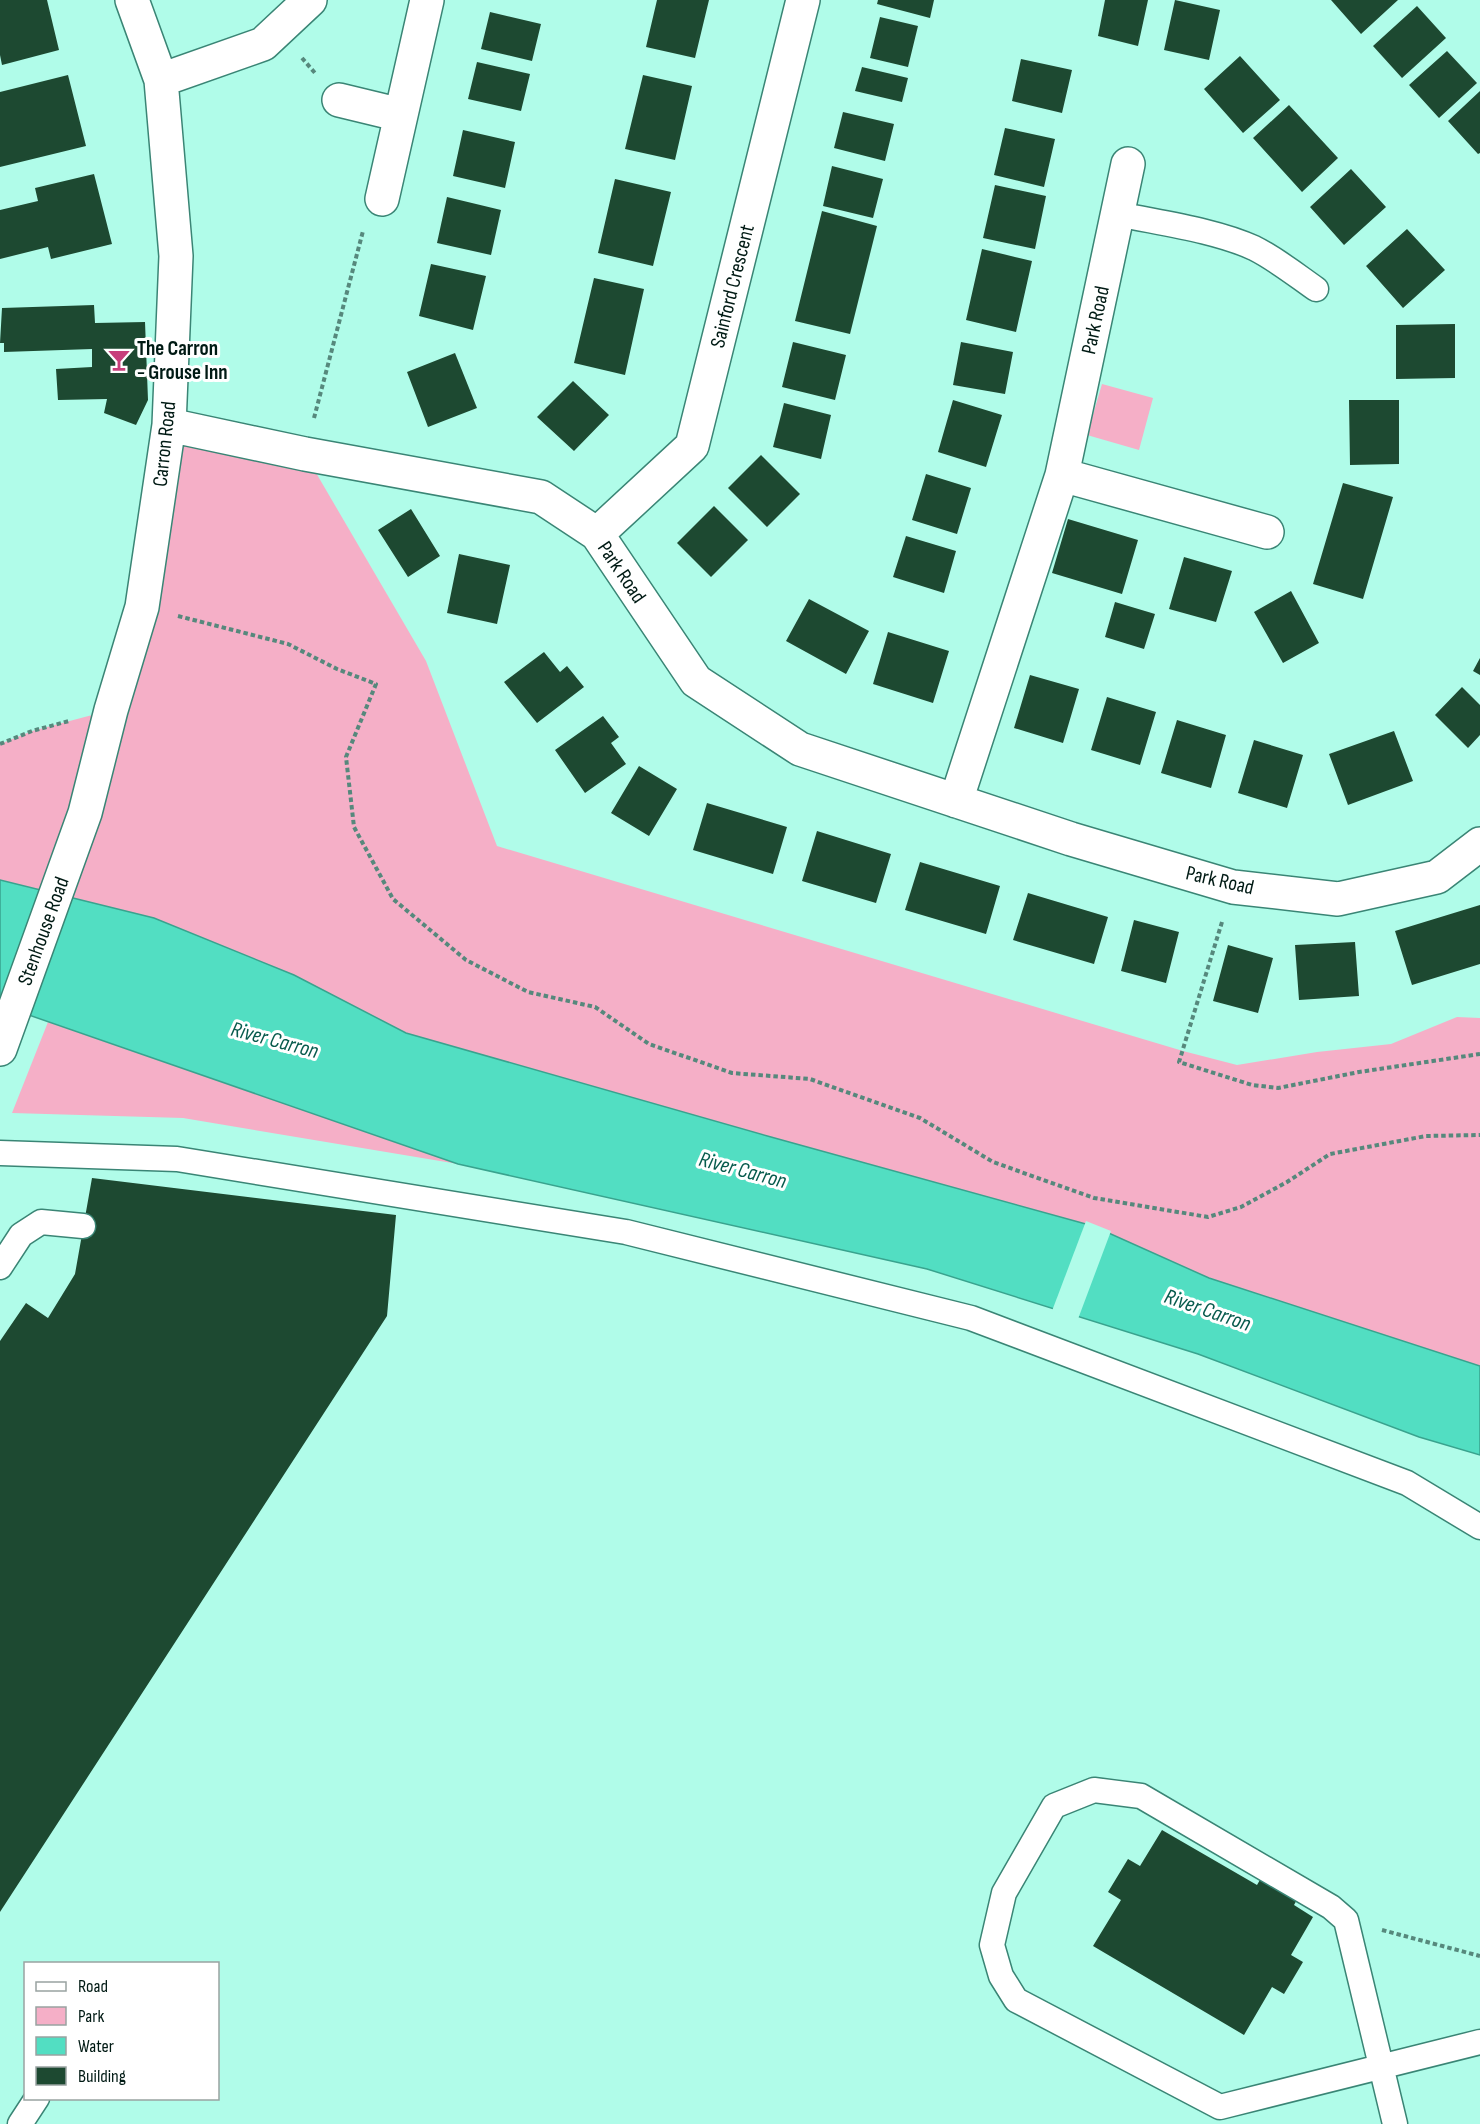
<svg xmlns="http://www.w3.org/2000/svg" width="1480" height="2124" font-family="'Sofia Sans Condensed',sans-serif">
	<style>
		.green { fill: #f5afc7 }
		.water { fill: #52dec2; stroke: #39a38e; stroke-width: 1.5 }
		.pier { fill: #b0fce9 }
		.building { fill: #1d4931 }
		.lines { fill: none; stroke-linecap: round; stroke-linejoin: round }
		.service-casing { stroke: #3a8575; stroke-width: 27 }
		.minor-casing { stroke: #3a8575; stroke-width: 36 }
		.path { stroke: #56887c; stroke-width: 4; stroke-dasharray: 4.5 3; stroke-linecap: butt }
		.service { stroke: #fff; stroke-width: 24 }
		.minor { stroke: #fff; stroke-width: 33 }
		.labels { text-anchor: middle; stroke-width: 6; stroke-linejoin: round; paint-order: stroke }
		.street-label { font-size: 21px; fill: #001a14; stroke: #fff }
		.poi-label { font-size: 21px; font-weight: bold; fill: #001a14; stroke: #fff; text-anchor: start }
		.water-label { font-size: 22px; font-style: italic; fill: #085b4d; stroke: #fff }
	</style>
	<rect width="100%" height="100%" fill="#b0fce9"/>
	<!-- green -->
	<path class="green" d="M1102 384 1153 398 1139 450 1087 435Z
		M169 425 305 454 426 661 497 846 1183 1051 1237 1065 1317 1052 1391 1044 1457 1017 1480 1018V1366L1209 1278 1093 1226 771 1137 406 1033 294 975 154 918 0 880V744L32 731 111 710Z
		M48 1022 458 1164 183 1118 12 1113Z"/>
	<!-- water -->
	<path class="water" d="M0 880 154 918 294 975 406 1033 771 1137 1093 1226 1209 1278 1480 1366V1455L1419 1437 1198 1354 927 1269 458 1164 0 1005Z"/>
	<!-- pier -->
	<path class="pier" d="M1086 1221 1111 1231 1078 1319 1052 1311Z"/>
	<!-- building -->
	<path class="building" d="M0 0H47L59 50 2 65 0 55Z
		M657 0H709L695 58 646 47Z
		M878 0H934L930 18 877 4Z
		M1105 0H1148L1138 46 1098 36Z
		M1175 0 1220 10 1209 60 1164 50Z
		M1331 0H1398L1361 34Z
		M1417 6 1446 38 1402 78 1373 46Z
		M490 12 541 24 532 61 481 49Z
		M880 17 918 26 908 67 870 58Z
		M1447 51 1477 83 1439 118 1409 85Z
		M1240 56 1280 100 1243 133 1204 89Z
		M1021 59 1072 70 1062 113 1012 101Z
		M477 62 530 74 521 111 468 99Z
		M862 67 908 78 902 102 855 91Z
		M68 75 86 146 0 167V92Z
		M643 75 692 86 675 160 625 149Z
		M1480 91V153L1478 154 1448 121Z
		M1289 105 1338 158 1302 192 1253 138Z
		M843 112 894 124 885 161 834 148Z
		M1005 128 1055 139 1044 187 994 175Z
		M463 130 515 142 505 188 453 176Z
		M832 166 883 179 873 218 823 206Z
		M1351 169 1386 207 1344 245 1310 207Z
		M94 174 112 244 51 259 48 247 0 259V210L38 201 35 188Z
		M615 179 671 192 653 266 598 253Z
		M995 185 1046 196 1035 249 983 238Z
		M447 197 501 210 491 255 437 243Z
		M822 211 877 226 850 334 795 321Z
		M1407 229 1445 270 1403 308 1366 266Z
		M982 249 1032 261 1016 332 966 320Z
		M431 264 486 276 473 330 419 316Z
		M594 278 644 289 625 375 574 363Z
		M94 305 95 323 145 322 148 400 136 425 104 413 107 399 58 400 56 369 92 367V349L4 352V343H0L2 308Z
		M1455 324V378L1396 379V325Z
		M793 342 846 355 835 400 782 387Z
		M961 342 1013 352 1005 394 953 385Z
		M455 353 477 408 428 427 407 372Z
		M573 381 609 415 574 451 537 417Z
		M953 400 1002 415 986 467 938 452Z
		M1349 400H1399V464L1350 465Z
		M784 403 831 415 821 459 773 447Z
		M761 455 800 494 767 527 728 488Z
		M926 474 971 488 957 534 912 520Z
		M1343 483 1393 497 1363 599 1313 584Z
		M714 506 748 540 711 577 677 543Z
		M411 509 440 556 408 577 378 530Z
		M1068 519 1138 540 1122 594 1052 573Z
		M906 536 956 551 944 593 893 577Z
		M459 554 510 565 497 624 447 613Z
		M1184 557 1232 571 1216 622 1169 609Z
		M1291 591 1319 643 1283 663 1254 612Z
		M809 599 869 631 846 674 786 641Z
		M1115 602 1155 614 1144 649 1105 637Z
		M888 632 949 651 933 703 873 684Z
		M544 652 560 672 567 666 584 687 537 723 504 682Z
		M1480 658V675L1473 671Z
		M1030 675 1079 689 1063 743 1014 728Z
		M1462 687 1480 705V735L1468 748 1435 715Z
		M1107 697 1156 712 1140 765 1091 750Z
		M603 716 619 737 611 743 626 764 585 793 555 750Z
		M1177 720 1226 735 1211 788 1161 773Z
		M1394 731 1413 781 1348 805 1329 754Z
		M1254 740 1303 755 1287 808 1238 793Z
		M639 766 677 789 649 836 611 813Z
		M707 803 787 827 773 874 693 850Z
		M817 831 891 854 876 903 802 881Z
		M920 862 1000 886 986 934 905 910Z
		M1028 893 1108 917 1094 964 1013 940Z
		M1480 905V964L1412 985 1395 931Z
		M1134 920 1179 932 1166 983 1121 971Z
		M1355 942 1359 996 1299 1000 1295 945Z
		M1228 945 1273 958 1258 1013 1213 1001Z
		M92 1178 396 1215 387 1316 0 1912V1341L26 1303 48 1318 75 1274Z
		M1162 1830 1257 1885 1264 1873 1300 1894 1294 1905 1313 1917 1291 1955 1303 1962 1284 1994 1272 1987 1244 2035 1093 1946 1121 1900 1108 1892 1128 1859 1140 1866Z"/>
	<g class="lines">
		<!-- service casing -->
		<g class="service-casing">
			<path id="service" d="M1118 214C1160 223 1215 230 1254 248 1276 259 1296 275 1316 289
				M0 1153 177 1159 626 1232 971 1318 1407 1483 1480 1527
				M0 1267 21 1235 41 1222 83 1226
				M20 2124 37 2098
				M1395 2124 1346 1920 1331 1907 1141 1796 1094 1790 1054 1806 1004 1893 992 1945 1001 1976 1016 2000 1220 2107 1480 2042"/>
		</g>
		<!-- minor casing -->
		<g class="minor-casing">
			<path id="minor" d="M161 80 263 44 310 0
				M339 100 401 115
				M382 199 427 0
				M169 425 305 454 541 497 597 534 696 681 800 749 1071 839 1233 887 1338 899 1437 877 1480 844
				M1062 475 1267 532
				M597 534 692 446 803 0
				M956 801 1062 475 1128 164
				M0 1049 85 813 111 710 142 607 169 425 176 256 161 80 132 0"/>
		</g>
		<!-- path -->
		<path class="path" d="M302 58 315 73
			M314 418 363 231
			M178 616 288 644 337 669 376 684 346 757 354 827 393 899 466 960 528 992 595 1007 649 1044 732 1073 810 1079 920 1118 993 1162 1094 1198 1208 1217 1241 1207 1287 1182 1330 1154 1426 1136 1480 1135
			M0 744 32 731 69 721
			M1222 922 1179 1062 1252 1085 1278 1088 1359 1072 1480 1054
			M1382 1930 1480 1956"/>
		<!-- service -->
		<use href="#service" class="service"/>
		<!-- minor -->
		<use href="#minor" class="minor"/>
	</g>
	<!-- icons -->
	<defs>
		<g id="bar-bare" transform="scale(1.8)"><path d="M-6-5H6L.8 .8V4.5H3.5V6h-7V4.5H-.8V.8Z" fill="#c73f7b" stroke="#fff" stroke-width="2.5" paint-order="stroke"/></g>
	</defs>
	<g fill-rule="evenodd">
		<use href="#bar-bare" x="119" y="360"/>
	</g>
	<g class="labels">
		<!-- street labels -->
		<g class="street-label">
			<text transform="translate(732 286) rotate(-76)" y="7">Sainford Crescent</text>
			<text transform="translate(1095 320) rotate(-78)" y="7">Park Road</text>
			<text transform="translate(164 444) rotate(-84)" y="7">Carron Road</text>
			<text transform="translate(622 572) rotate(56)" y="7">Park Road</text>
			<text transform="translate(1220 880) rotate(13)" y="7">Park Road</text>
			<text transform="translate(43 931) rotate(-70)" y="7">Stenhouse Road</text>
		</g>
		<!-- poi labels -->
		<g class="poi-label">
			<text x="137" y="355">The Carron<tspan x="137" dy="24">- Grouse Inn</tspan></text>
		</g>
		<!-- water labels -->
		<g class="water-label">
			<text transform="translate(275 1039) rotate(15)" y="8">River Carron</text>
			<text transform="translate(743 1169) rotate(15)" y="8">River Carron</text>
			<text transform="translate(1208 1309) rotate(19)" y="8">River Carron</text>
		</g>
	</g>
	<!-- legend -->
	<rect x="24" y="1962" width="195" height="138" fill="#ffffff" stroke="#99a3a1" stroke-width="1.5"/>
	<rect x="36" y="1982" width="30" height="9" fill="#ffffff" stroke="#99a3a1" stroke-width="1.5"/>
	<text x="78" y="1992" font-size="18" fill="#001a14">Road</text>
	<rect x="36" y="2007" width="30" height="18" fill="#f5afc7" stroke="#99a3a1" stroke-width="1.5"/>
	<text x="78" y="2022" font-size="18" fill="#001a14">Park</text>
	<rect x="36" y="2037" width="30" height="18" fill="#52dec2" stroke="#99a3a1" stroke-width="1.5"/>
	<text x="78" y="2052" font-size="18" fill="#001a14">Water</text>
	<rect x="36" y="2067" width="30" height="18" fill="#1d4931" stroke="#99a3a1" stroke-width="1.5"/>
	<text x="78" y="2082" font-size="18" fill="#001a14">Building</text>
</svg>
